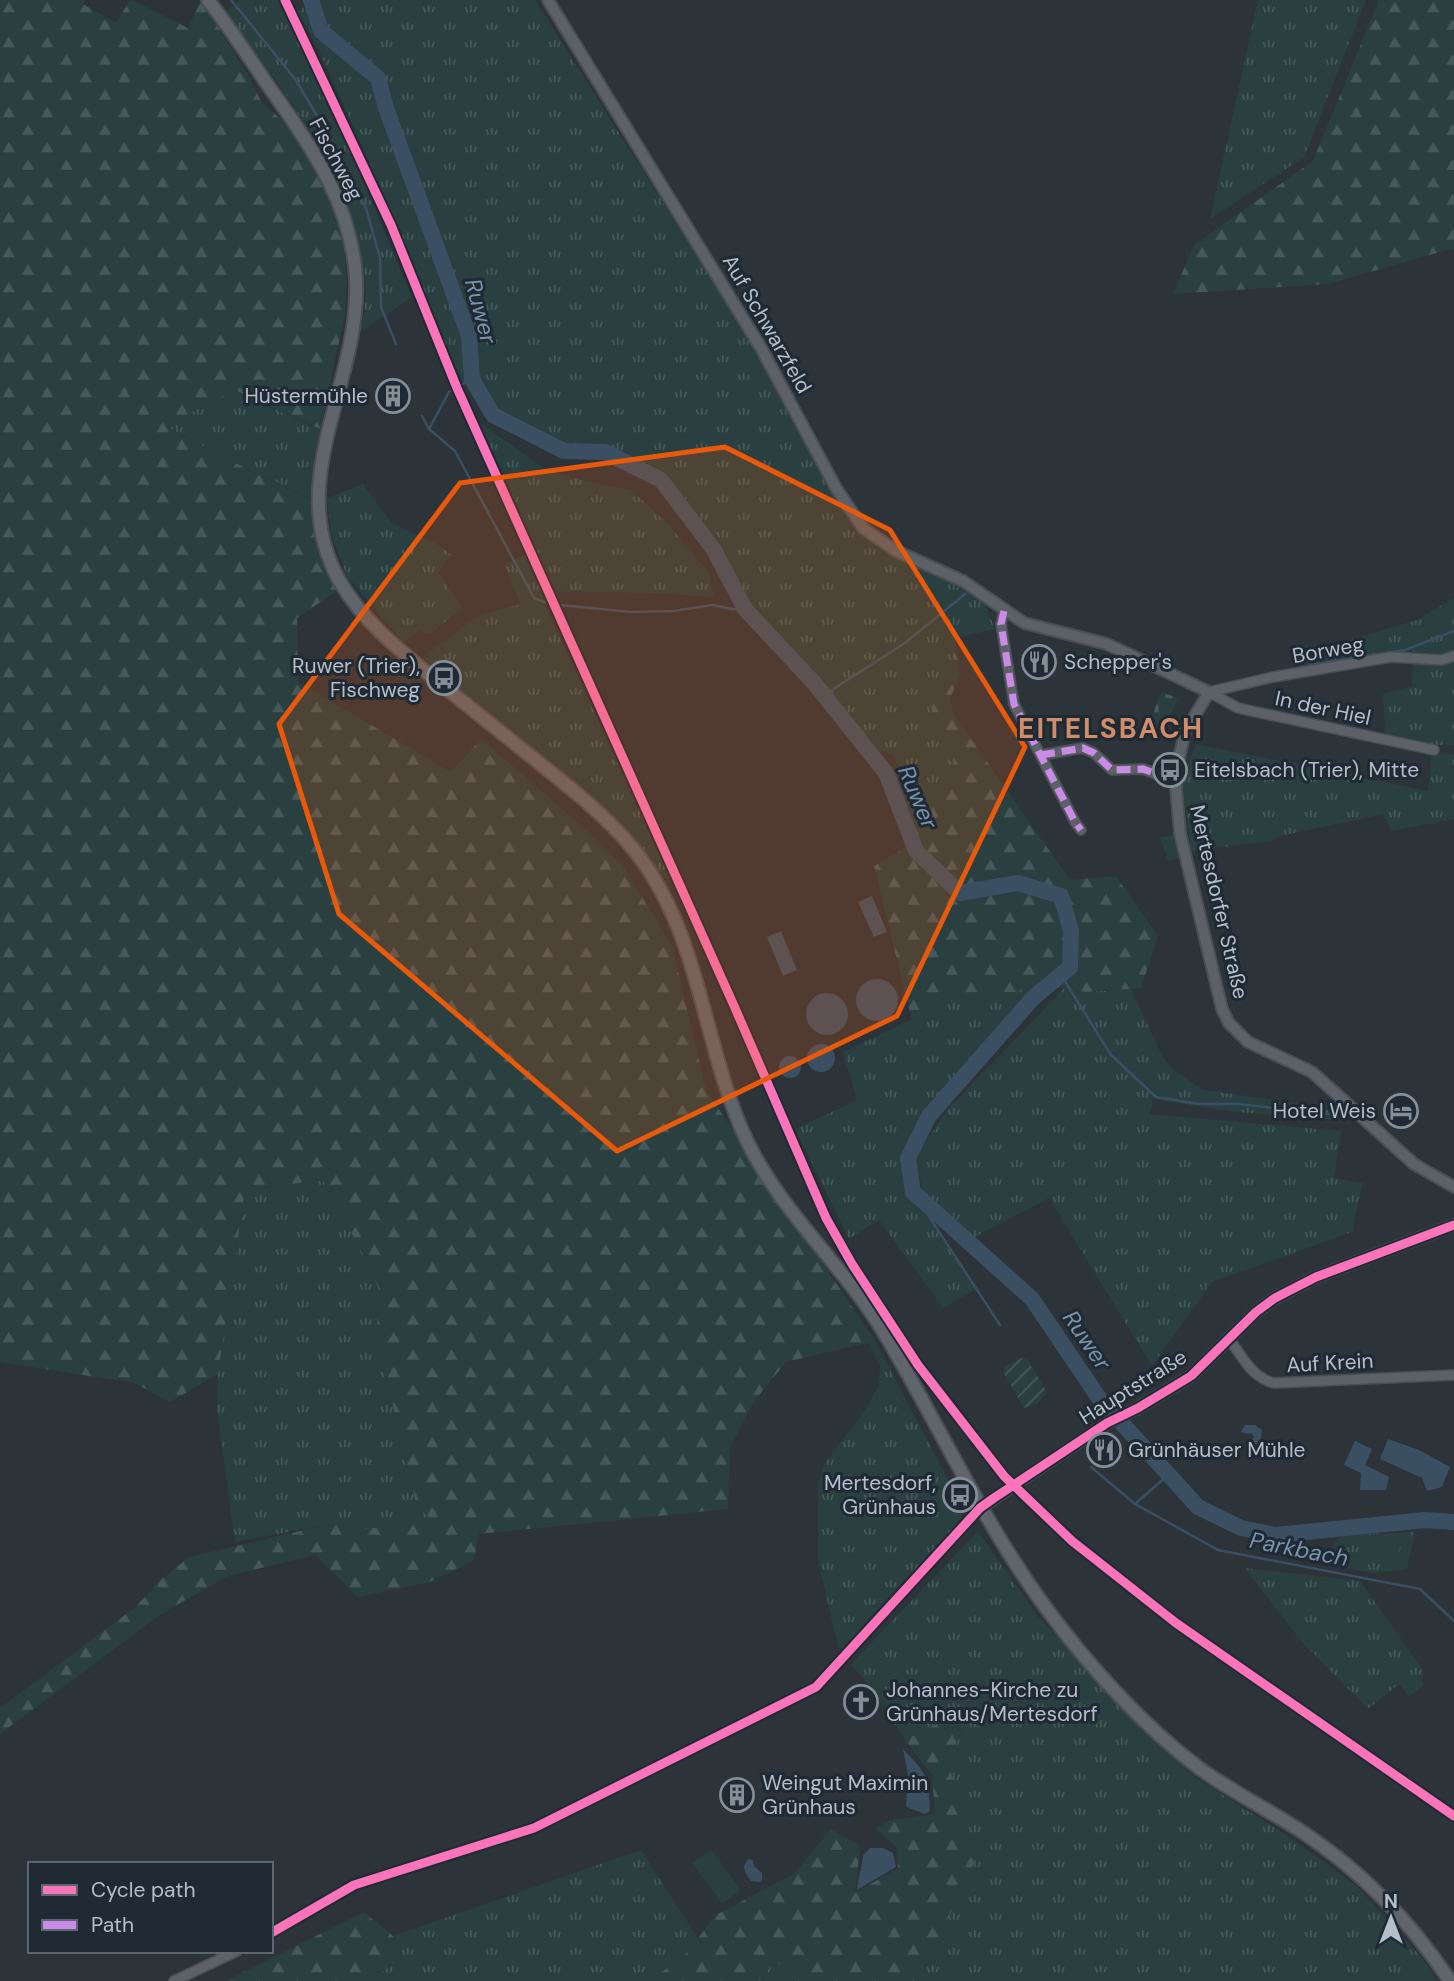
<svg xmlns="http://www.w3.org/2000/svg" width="1454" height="1981" font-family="'DM Sans',sans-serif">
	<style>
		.grass { fill: url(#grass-tufts) }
		.forest { fill: url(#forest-firs) }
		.cemetery { fill: url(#cemetery-stones) }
		.park { fill: #293f40 }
		.garden { fill: url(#garden-furrows) }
		.water { fill: #3b4f63 }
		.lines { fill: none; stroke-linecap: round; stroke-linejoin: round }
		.stream { stroke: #3b4f63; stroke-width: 2.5 }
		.river { stroke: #3b4f63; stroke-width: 16 }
		.minor-casing { stroke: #4a4f54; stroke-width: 12 }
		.tertiary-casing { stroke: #4a4f54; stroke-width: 14 }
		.secondary-casing { stroke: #4a4f54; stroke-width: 16 }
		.minor { stroke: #5c6167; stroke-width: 9 }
		.tertiary { stroke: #5c6167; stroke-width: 10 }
		.secondary { stroke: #60656c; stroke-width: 12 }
		.quiet { stroke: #ca8be6; stroke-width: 7; stroke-dasharray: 14 7; stroke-linecap: butt }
		.cycleway-casing { stroke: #1f2a34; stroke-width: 13 }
		.cycleway { stroke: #fb73b8; stroke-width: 9 }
		.marked { fill: #e8590c; fill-opacity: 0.2; stroke: #e8590c; stroke-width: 5; stroke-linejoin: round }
		.labels { text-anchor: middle; stroke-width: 6; stroke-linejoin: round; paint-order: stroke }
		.street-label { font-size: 21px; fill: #b6bfc9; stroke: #1f2a34 }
		.poi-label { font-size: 21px; fill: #b6bfc9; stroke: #1f2a34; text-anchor: start }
		.water-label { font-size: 23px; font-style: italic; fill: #7893ab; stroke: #1f2a34 }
		.district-label { font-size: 28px; font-weight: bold; letter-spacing: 2px; fill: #d18d6a; stroke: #1f2a34 }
	</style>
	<defs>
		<pattern id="grass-tufts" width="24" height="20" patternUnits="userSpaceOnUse" patternTransform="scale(1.75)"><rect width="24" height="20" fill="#293f40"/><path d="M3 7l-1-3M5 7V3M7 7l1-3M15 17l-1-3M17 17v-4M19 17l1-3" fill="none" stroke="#46595a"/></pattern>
		<pattern id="forest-firs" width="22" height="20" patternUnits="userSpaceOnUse" patternTransform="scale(1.75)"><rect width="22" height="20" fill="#293f40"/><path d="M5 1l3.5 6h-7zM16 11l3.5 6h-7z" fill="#46595a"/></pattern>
		<pattern id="cemetery-stones" width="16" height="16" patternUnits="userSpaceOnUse" patternTransform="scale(1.75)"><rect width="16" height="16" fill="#293f40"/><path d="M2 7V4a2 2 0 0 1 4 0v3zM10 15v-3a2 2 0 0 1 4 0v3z" fill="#46595a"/></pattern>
		<pattern id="garden-furrows" width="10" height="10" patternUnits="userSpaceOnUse" patternTransform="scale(1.75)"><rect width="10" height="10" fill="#293f40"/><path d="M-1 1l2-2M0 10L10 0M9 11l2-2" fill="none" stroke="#46595a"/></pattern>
	</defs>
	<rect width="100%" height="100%" fill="#2c3339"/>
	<!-- grass -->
	<path class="grass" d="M241 0H281L337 121 412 297 361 332C363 319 365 307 366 294 366 284 363 273 362 263 347 167 281 88 225 12Z
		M312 0H535L753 345 844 512 858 532 889 554 941 577 985 604 995 629 955 638 952 675 932 713 954 745 955 763 943 780 900 809 887 777 900 769 893 754 882 751 875 759 824 695 745 609 714 550 661 480 605 452 564 451 493 415 472 379 463 384 375 175 318 48 298 12Z
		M1258 0H1366L1304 157 1210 219Z
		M234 390 320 430 312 478 316 501 235 463 164 425Z
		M480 423 547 470 585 481 631 490 667 523 709 573 714 597 656 593 554 591Z
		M363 484 391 522 405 530 432 541 453 556 445 561 438 572 462 608 429 635 419 630 403 642 347 576 331 534 327 498Z
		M528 553 547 609 670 878 669 882 533 753 423 657 479 615 521 604 504 565Z
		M1454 598V637L1410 651 1300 668V645L1327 647 1417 620Z
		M1454 661V745H1433L1385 733 1383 694 1412 686 1413 663 1438 665Z
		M1196 744 1428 791 1432 753 1454 754V819L1391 831 1384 814 1280 836 1271 841 1191 851 1182 781Z
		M1075 977 1086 992 1131 989 1162 1056 1171 1068 1203 1090 1311 1105 1338 1113 1337 1120 1236 1112 1151 1099 1153 1103 1149 1114 1341 1131 1334 1178 1363 1183 1352 1232 1212 1282 1152 1366 1049 1198 971 1239 923 1193 915 1156 949 1108Z
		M1031 983 1047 986 1033 998 929 1116 908 1158 913 1192 976 1289 943 1308 879 1220 849 1239 795 1129 857 1100 843 1052 970 992H1016Z
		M323 1180 366 1260 380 1292 376 1313 385 1372 417 1507 432 1519 367 1529 330 1524 235 1542 217 1409 218 1374 245 1190Z
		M875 1341 963 1508 961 1520 957 1525 849 1645 844 1648H838L818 1559V1483L825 1463 865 1410 879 1386 880 1364 869 1343Z
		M978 1531 1035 1613 1162 1747 1196 1778 1291 1838 1358 1887 1422 1958 1438 1981H919L974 1863 948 1761 973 1707 905 1740 873 1690 851 1664Z
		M1415 1532 1407 1569 1374 1573 1335 1566C1331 1556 1330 1550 1335 1541L1345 1535Z
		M1245 1568 1360 1581 1423 1670V1685L1409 1697 1399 1684 1368 1709 1301 1641Z
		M641 1850 698 1938 684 1956 649 1981H371L402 1956 393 1936Z
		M774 1959 798 1981H762Z"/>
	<!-- forest -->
	<path class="forest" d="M0 0H85L83 4 116 23 130 0H132L188 28 201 0 247 73 262 103 288 125 308 154 332 200 343 242 347 279 345 314 320 429 235 390 165 426 235 463 316 502 343 587 297 618 298 682 451 772 481 739 576 821 623 866 672 946 706 1090 875 1341 786 1362 755 1400 730 1447 728 1509 479 1534 474 1560 430 1582 358 1597 315 1555 228 1576 161 1614 0 1734V1708L133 1609 154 1588 152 1587 189 1557 330 1524 367 1529 431 1519 417 1507 385 1372 376 1313 380 1292 366 1260 323 1180 245 1190 218 1374 170 1402 134 1383 0 1362Z
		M1379 0H1454V248L1328 284 1173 294 1194 245 1313 161Z
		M1454 637V652L1446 654 1410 651Z
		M955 638 960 675 950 699 953 713 1070 880 1116 876 1158 936 1141 988 1086 992 1031 983 1016 992H970L912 1021 874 866 913 843 900 809 943 780 955 763 954 745 932 713 937 684 952 674Z
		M973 1706 948 1761 974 1863 919 1981H798L774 1959 762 1981H649L684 1956 716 1915 795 1873 831 1829 860 1846 855 1893 898 1868 897 1848 875 1828 891 1820 935 1814 932 1775 905 1740Z
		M364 1912 393 1936 402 1956 371 1981H226Z"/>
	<!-- cemetery -->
	<path class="cemetery" d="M1161 692 1178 698 1165 729 1149 725Z"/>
	<!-- park -->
	<path class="park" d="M1174 835 1179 858 1168 861 1160 837Z
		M1373 1541 1400 1543 1399 1558 1372 1557Z
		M711 1849 741 1890 722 1904 692 1863Z"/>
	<!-- garden -->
	<path class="garden" d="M1021 1358 1027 1359 1047 1392 1038 1403 1024 1408 1003 1372 1005 1366Z"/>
	<!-- water -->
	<path class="water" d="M872 896 887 932 874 937 858 902Z
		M781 931 797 970 783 976 767 937Z
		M856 1000a21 21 0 1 1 42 0a21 21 0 1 1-42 0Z
		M806 1014a21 21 0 1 1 42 0a21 21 0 1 1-42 0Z
		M807 1058a14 14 0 1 1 28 0a14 14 0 1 1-28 0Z
		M779 1067a11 11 0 1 1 22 0a11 11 0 1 1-22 0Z
		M1245 1425H1255L1262 1430 1260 1446 1251 1442 1254 1437 1252 1433 1248 1434 1241 1432Z
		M1388 1439 1419 1450 1450 1467 1442 1487 1427 1491 1422 1478 1380 1459Z
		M1355 1441 1372 1449 1365 1465 1389 1477 1386 1490H1360L1361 1473 1344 1465Z
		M903 1749C928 1775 928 1775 930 1811L925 1814 906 1807 908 1775Z
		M870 1848H883L893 1853 896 1867 857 1890C858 1877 862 1868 863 1855Z
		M748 1859 753 1860 754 1866 762 1873V1880L759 1882 751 1881 745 1872 744 1866Z"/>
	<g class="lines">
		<!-- stream -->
		<path class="stream" d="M231 0 295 79 334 144 366 208 380 258 381 307 396 344
			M422 416 429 429 455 451 534 598 550 604 631 612 673 611 713 605 731 609H745
			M429 429 449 392 472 379
			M1310 665 1405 650 1454 631
			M824 695 905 643 965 594
			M1061 975 1111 1055 1156 1097 1199 1104H1238L1340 1115
			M913 1192 1000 1325
			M1091 1467 1135 1504 1218 1550 1420 1589 1454 1621
			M1135 1504 1168 1475"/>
		<!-- river -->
		<path class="river" d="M311 0 321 31 378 78 386 108 469 336 472 379 493 415 564 451 605 452 661 480 714 550 745 609 815 684 886 773 916 851 960 893 1018 883 1061 896 1071 931 1070 967 1033 998 929 1116 908 1158 913 1192 1032 1299 1099 1398 1198 1507 1241 1528 1276 1535 1425 1520 1454 1522"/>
		<!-- minor casing -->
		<g class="minor-casing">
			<path id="minor" d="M1004 611 1001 624 1014 704 1075 822 1081 830
				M1209 692 1273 677 1391 657 1441 660 1454 656
				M1209 692 1238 708 1434 750
				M1041 755 1083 748 1094 753 1112 770 1143 769 1162 776H1175
				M1228 1338C1243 1356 1250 1377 1274 1383L1454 1375
				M271 1933 354 1885 534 1828 816 1687 980 1508
				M174 1981 237 1951"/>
		</g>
		<!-- tertiary casing -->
		<g class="tertiary-casing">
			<path id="tertiary" d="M548 0 761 348 836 488 863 528 896 551 963 581 1024 623 1107 644 1209 692 1185 732 1175 776 1180 833 1222 1009 1229 1023 1248 1042 1312 1072 1414 1164 1454 1187
				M980 1508 1107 1423 1138 1408 1191 1376 1256 1312 1275 1298 1316 1277 1454 1225"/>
		</g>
		<!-- secondary casing -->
		<g class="secondary-casing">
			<path id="secondary" d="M208 0C231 29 251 61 272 91 313 148 352 207 356 279 361 383 283 479 339 580 361 619 398 649 432 677 468 706 503 734 538 762 570 788 603 813 630 845 702 930 701 1044 747 1141 781 1212 843 1265 883 1331 938 1423 982 1521 1046 1608 1088 1665 1142 1725 1199 1768 1232 1792 1269 1810 1304 1833 1362 1872 1411 1922 1450 1981"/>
		</g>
		<!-- minor -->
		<use href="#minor" class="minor"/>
		<!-- tertiary -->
		<use href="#tertiary" class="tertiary"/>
		<!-- secondary -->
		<use href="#secondary" class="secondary"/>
		<!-- quiet -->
		<path class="quiet" d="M1004 611 1001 624 1014 704 1075 822 1081 830
			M1041 755 1083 748 1094 753 1112 770 1143 769 1162 776H1175"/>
		<!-- cycleway casing -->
		<g class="cycleway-casing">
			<path id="cycleway" d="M285 0 391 225 457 388 735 1008 826 1218 852 1264 918 1365 1004 1476 1072 1541 1176 1623 1454 1816
				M271 1933 354 1885 534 1828 816 1687 980 1508 994 1498 1107 1423 1138 1408 1191 1376 1256 1312 1275 1298 1316 1277 1454 1225"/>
		</g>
		<!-- cycleway -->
		<use href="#cycleway" class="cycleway"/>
	</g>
	<!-- marked area -->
	<path class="marked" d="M725 447 890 530 1025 747 897 1016 617 1151 339 914 279 724 460 483Z"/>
	<!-- icons -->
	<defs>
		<g id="building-ring" transform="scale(1.75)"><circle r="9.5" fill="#1f2a34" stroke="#868e97" stroke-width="1.5"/><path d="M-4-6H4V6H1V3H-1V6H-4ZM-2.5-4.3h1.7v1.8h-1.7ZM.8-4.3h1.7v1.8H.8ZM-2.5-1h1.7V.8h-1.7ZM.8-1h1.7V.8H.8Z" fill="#868e97"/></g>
		<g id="restaurant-ring" transform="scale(1.75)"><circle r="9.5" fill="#1f2a34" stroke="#868e97" stroke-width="1.5"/><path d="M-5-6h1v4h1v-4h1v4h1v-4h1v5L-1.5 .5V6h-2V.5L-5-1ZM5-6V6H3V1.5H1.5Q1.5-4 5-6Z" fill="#868e97"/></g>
		<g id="bus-ring" transform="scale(1.75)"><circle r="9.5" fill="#1f2a34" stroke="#868e97" stroke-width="1.5"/><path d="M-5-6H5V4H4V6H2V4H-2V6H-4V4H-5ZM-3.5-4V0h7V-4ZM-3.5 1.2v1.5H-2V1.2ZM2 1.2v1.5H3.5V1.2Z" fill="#868e97"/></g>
		<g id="hotel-ring" transform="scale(1.75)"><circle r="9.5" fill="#1f2a34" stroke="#868e97" stroke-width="1.5"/><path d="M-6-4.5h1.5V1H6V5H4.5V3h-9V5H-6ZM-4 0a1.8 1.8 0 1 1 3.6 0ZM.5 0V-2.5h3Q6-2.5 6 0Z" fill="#868e97"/></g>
		<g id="church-ring" transform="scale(1.75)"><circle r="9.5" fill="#1f2a34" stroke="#868e97" stroke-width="1.5"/><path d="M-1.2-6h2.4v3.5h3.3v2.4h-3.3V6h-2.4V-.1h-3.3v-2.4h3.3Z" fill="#868e97"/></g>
	</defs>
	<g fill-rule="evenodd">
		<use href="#building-ring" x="393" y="396"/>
		<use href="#restaurant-ring" x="1039" y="662"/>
		<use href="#bus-ring" x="444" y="678"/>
		<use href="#bus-ring" x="1170" y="770"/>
		<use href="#hotel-ring" x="1401" y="1111"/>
		<use href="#restaurant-ring" x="1104" y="1450"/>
		<use href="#bus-ring" x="960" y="1495"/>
		<use href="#church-ring" x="861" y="1702"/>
		<use href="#building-ring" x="737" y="1795"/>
	</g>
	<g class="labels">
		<!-- street labels -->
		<g class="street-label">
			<text transform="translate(336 159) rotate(62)" y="7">Fischweg</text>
			<text transform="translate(767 324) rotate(60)" y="7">Auf Schwarzfeld</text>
			<text transform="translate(1328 650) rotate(-10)" y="7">Borweg</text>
			<text transform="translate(1323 708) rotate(12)" y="7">In der Hiel</text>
			<text transform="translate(1219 902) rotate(77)" y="7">Mertesdorfer Straße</text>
			<text transform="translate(1330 1363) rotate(-3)" y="7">Auf Krein</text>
			<text transform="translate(1133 1387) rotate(-32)" y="7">Hauptstraße</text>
		</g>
		<!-- poi labels -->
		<g class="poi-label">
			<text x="368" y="403" text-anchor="end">Hüstermühle</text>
			<text x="1064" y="669">Schepper's</text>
			<text x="420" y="673" text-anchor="end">Ruwer (Trier),<tspan x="420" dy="24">Fischweg</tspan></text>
			<text x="1194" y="777">Eitelsbach (Trier), Mitte</text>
			<text x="1376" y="1118" text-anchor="end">Hotel Weis</text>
			<text x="1128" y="1457">Grünhäuser Mühle</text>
			<text x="936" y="1490" text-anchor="end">Mertesdorf,<tspan x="936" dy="24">Grünhaus</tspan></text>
			<text x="886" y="1697">Johannes-Kirche zu<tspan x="886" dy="24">Grünhaus/Mertesdorf</tspan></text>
			<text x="762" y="1790">Weingut Maximin<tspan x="762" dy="24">Grünhaus</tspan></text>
		</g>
		<!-- water labels -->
		<g class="water-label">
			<text transform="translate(481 311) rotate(75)" y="8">Ruwer</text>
			<text transform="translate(918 797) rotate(67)" y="8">Ruwer</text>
			<text transform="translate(1087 1340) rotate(56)" y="8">Ruwer</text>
			<text transform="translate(1299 1549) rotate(11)" y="8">Parkbach</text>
		</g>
		<!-- district labels -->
		<g class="district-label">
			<text x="1111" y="738">EITELSBACH</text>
		</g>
	</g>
	<!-- legend -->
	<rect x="28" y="1862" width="245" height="91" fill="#1f2a34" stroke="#5b6670" stroke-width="2"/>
	<rect x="42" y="1885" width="35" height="10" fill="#fb73b8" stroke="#5b6670" stroke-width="2"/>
	<text x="91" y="1897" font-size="21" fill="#b6bfc9">Cycle path</text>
	<rect x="42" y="1920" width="35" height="10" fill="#ca8be6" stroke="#5b6670" stroke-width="2"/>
	<text x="91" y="1932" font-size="21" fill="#b6bfc9">Path</text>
	<!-- north arrow -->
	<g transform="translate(1391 1918)" stroke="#1f2a34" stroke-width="5" paint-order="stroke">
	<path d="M0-5L12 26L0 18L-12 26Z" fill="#b6bfc9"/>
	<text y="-10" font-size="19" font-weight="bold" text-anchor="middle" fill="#b6bfc9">N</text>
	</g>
</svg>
